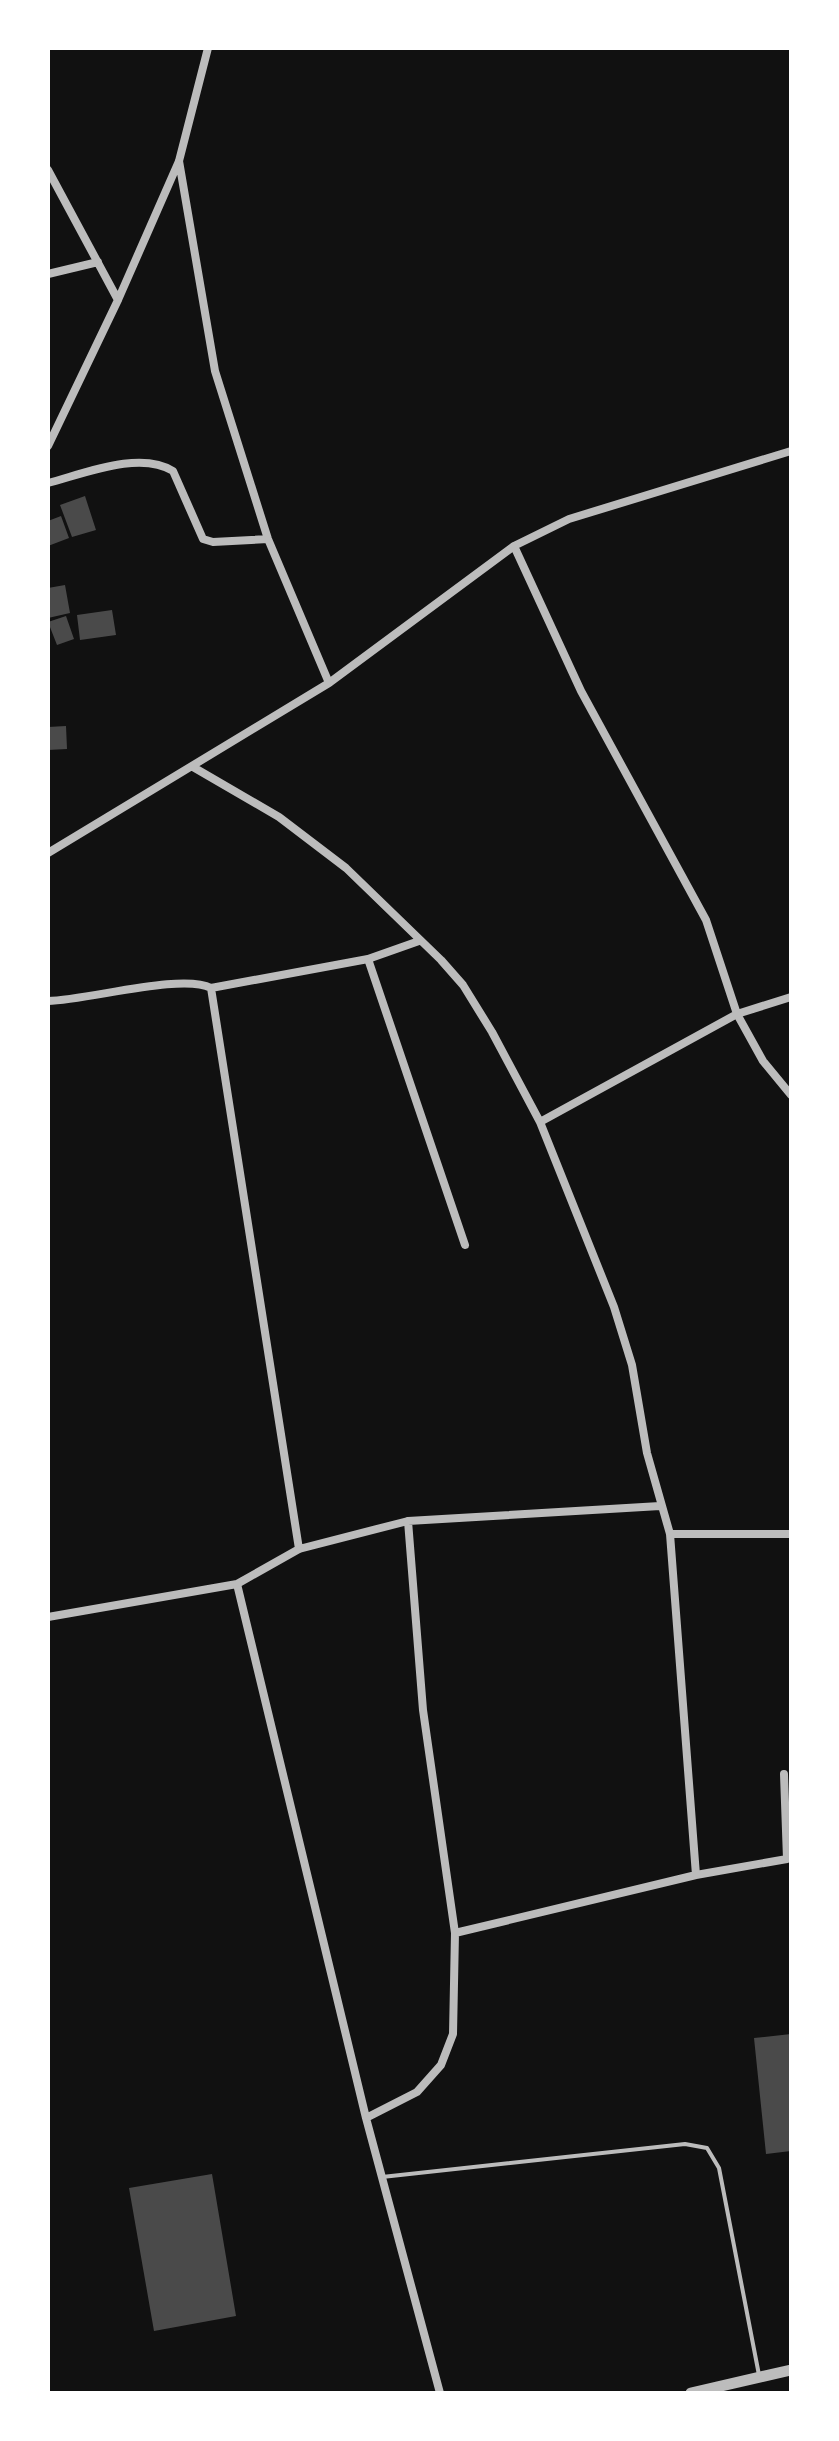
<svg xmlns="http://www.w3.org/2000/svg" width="839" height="2441" font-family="Roboto,sans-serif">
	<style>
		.building { fill: #4a4a4a }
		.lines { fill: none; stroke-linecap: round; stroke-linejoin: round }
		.service { stroke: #bcbcbc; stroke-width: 4 }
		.minor { stroke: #bcbcbc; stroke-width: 8 }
		.tertiary { stroke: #bcbcbc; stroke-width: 11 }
	</style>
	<rect width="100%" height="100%" fill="#111"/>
	<!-- building -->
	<path class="building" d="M85 496 96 530 72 537 60 505Z
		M61 516 69 538 48 546V521Z
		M65 585 70 613 48 618V588Z
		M112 610 116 635 80 640 77 615Z
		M66 616 74 639 57 645 48 622Z
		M66 726 67 749 48 750V727Z
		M791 2034V2151L766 2154 754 2038Z
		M212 2174 236 2316 154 2331 129 2188Z"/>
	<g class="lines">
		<!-- service -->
		<path class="service" d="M382 2177 685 2144 707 2148 719 2168 759 2375"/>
		<!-- minor -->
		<path class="minor" d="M179 161 215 371 268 539 329 683
			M48 170 118 300
			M48 274 98 262
			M48 446 118 300 179 161 208 48
			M48 483C83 474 140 450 173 471L203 539 213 542 268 539
			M514 546 581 691 706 920 737 1014 763 1061 791 1095
			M193 767 279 817 346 868 441 960 463 985 492 1032 540 1122 614 1307 632 1365 647 1453 670 1534 696 1875
			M48 853 329 683 514 546 569 519 791 451
			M368 959 465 1245
			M211 988 299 1549
			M48 1001C89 1000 182 973 211 988L368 959 419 941
			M540 1122 737 1014 791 997
			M670 1534H791
			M237 1584 366 2118 440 2393
			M48 1617 237 1584 299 1549 408 1521 660 1506
			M455 1933 696 1875 787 1859 784 1774
			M366 2118 417 2092 441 2065 453 2034 455 1933 423 1710 408 1521"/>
		<!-- tertiary -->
		<path class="tertiary" d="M691 2393 791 2370"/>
	</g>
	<!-- border -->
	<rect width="839" height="2441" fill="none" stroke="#ffffff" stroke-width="100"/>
</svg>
